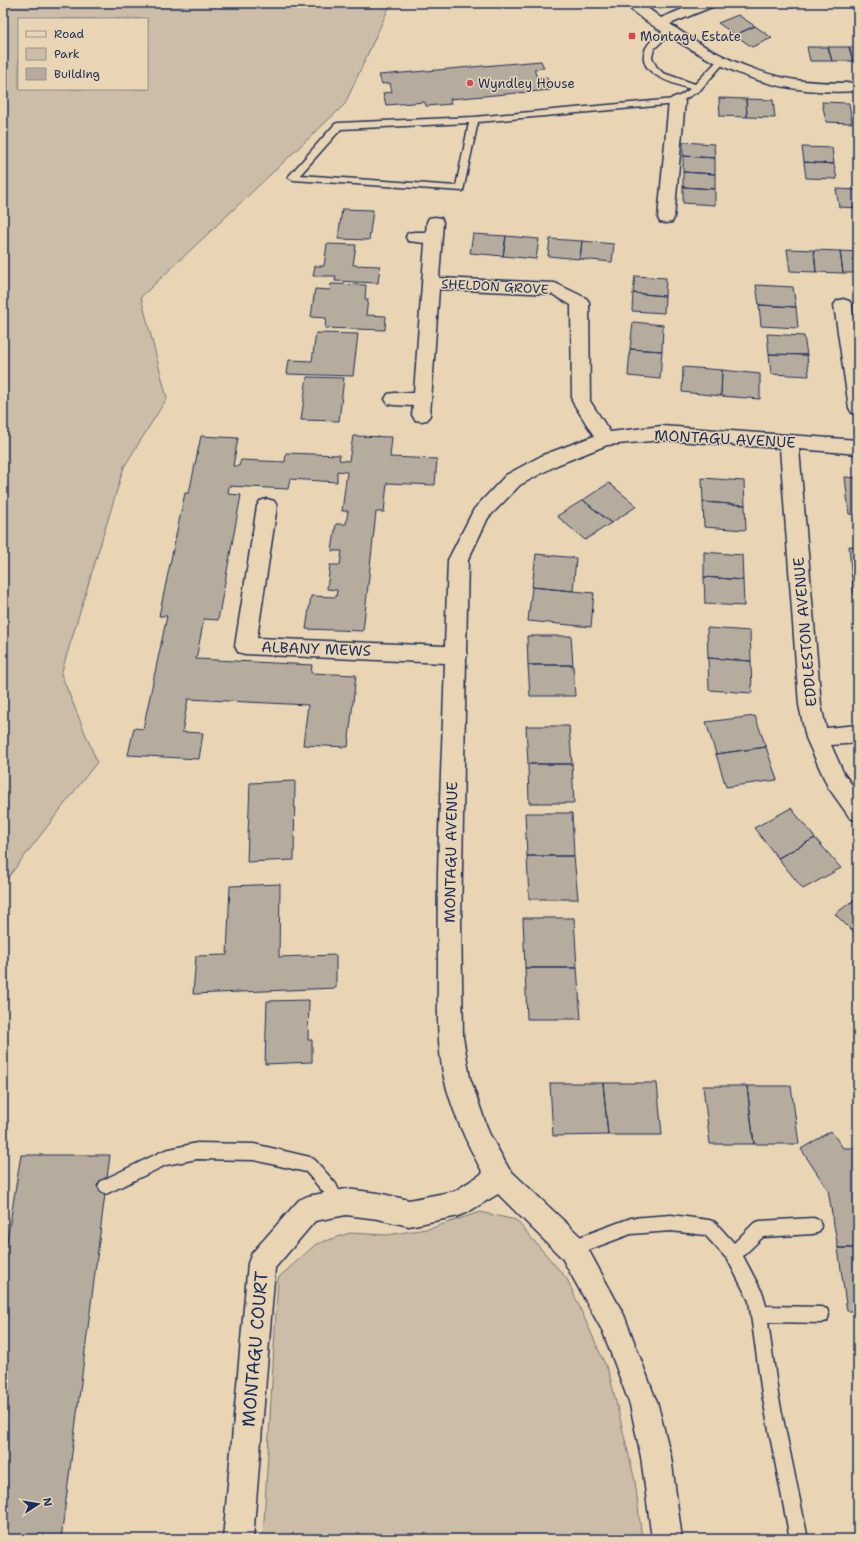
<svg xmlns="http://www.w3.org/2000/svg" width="861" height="1542" font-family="'Shantell Sans',sans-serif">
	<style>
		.green { fill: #cbbda7; stroke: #737682; fill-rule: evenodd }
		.building { fill: #b6ac9e; stroke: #1b2f5e }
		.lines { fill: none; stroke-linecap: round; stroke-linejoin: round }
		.lane-casing { stroke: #1b2f5e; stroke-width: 3 }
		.street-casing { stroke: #1b2f5e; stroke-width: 3 }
		.lane { fill: #e9d5b3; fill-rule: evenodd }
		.street { fill: #e9d5b3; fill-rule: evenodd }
		.poi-dot { fill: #d1495b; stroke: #e9d5b3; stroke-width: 1.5 }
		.labels { text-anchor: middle; stroke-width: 3; stroke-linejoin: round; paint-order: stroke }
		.far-poi-label { font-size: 13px; fill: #1b2f5e; stroke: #e9d5b3; text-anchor: start }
		.far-street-label { font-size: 13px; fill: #1b2f5e; stroke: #e9d5b3 }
		.street-label { font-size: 15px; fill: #1b2f5e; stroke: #e9d5b3 }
		.near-street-label { font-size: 18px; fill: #1b2f5e; stroke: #e9d5b3 }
	</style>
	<rect width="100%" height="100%" fill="#e9d5b3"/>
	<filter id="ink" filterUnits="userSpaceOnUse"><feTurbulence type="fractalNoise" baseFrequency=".025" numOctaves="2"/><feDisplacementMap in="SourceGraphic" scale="8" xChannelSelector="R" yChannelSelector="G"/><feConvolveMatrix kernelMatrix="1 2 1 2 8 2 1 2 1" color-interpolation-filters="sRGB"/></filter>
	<g filter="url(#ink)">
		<!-- green -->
		<path class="green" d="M3 3H391L345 104 141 297 167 398 124 467 61 674 97 762 3 884ZM19 19H147V89H19Z
			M480 1212 516 1220 567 1279 609 1373 635 1481 642 1539H263L278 1278 316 1244 350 1233 387 1235 432 1228Z"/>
		<!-- building -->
		<path class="building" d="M783 3H804L791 8Z
			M738 15 755 26 735 35 718 23Z
			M755 26 772 38 752 47 735 35Z
			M807 47H828L832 61H810Z
			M828 47H849L853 61H832Z
			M849 47H858V61H853Z
			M541 61 544 68 534 69 537 78 547 77 551 90 450 99 451 104 426 106 425 102 386 105 383 93 392 92 390 83 382 84 379 75Z
			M719 98 746 99 747 117 720 116Z
			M746 99 773 100 775 118 747 117Z
			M822 102 849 103 852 123 826 122Z
			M683 142 714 144 715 158 683 156Z
			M802 147 832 148 834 164 804 162Z
			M683 156 715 158V174L683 172Z
			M804 162 834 164 837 179 806 178Z
			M683 172 715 174V189L683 187Z
			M683 187 715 189V205L683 203Z
			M836 189 858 190V208L839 207Z
			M342 209 373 210 369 240 338 239Z
			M473 234 506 236 503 256 470 253Z
			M506 236 539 239 536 259 503 256Z
			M550 239 582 241 580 259 548 256Z
			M582 241 614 244 612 262 580 259Z
			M327 244 356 245 353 265 380 266 378 283 335 281 336 276H313L315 266H324Z
			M787 249 814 250 816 272 790 271Z
			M814 250 840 251 843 273 816 272Z
			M840 251 858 252V273H843Z
			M635 276 666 278 665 296 633 293Z
			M331 284 366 285 365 299H368L366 315 386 316 385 330 325 328 326 318 311 317 315 289 330 290Z
			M756 285 793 287 796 307 759 305Z
			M633 293 665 296 664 313 632 311Z
			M759 305 796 307 798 328 761 326Z
			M633 322 663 325 662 351 630 349Z
			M316 333 358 334 353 376 287 374 289 360 312 361Z
			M767 334 804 336 807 355 769 354Z
			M630 349 662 351 660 379 628 376Z
			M769 354 807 355 809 376 771 374Z
			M683 367 722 370 721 396 682 392Z
			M722 370 760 374V399L721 396Z
			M307 377 344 378 339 421 301 420Z
			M201 436 238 438 233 466H239L241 460 285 462 286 453 340 455 339 460 349 461 353 436 392 437 390 457 437 459 435 485 387 483 384 512H376L363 631 306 629 311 596 336 597 337 590 327 589 330 565H340L342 551H332L336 524H346L348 511H342L347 472 337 471V482L290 479 288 489 229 486 228 494 241 495 218 620 204 619 196 659 312 665 311 673 356 675 348 747 303 745 308 705 188 699 182 732 203 733 199 759 128 755 134 728 143 729 167 616H159L185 493H189Z
			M845 477 858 478V515L849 514Z
			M702 478 744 481 745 505 703 502Z
			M609 483 637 506 611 523 583 500Z
			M583 500 611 523 585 540 557 516Z
			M703 502 745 505 746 530 704 527Z
			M849 546 858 547V571H851Z
			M704 552 742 555 743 580 704 577Z
			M536 554 576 558 573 591 532 587Z
			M851 571H858V596L854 595Z
			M704 577 743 580 744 606 705 604Z
			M532 587 594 593 591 627 528 621Z
			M707 628 750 631 751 661 708 658Z
			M527 636H571L573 665H528Z
			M708 658 751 661 752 693 709 690Z
			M528 665H573L575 696H530Z
			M755 716 766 747 716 754 706 722Z
			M526 726H569L572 764H528Z
			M766 747 777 780 726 787 716 754Z
			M528 764H572L574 803H529Z
			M295 781 294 860 247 862 250 783Z
			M791 808 815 838 778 858 754 828Z
			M525 813H572L574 856H527Z
			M815 838 841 868 803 889 778 858Z
			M527 856H574L578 899H529Z
			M280 884 279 957 336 955V988L193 994 196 956 227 955 230 886Z
			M858 897V937L835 914Z
			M523 918H574L577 968H525Z
			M525 968H577L581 1019H527Z
			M309 1000 308 1040H312V1062L265 1064 267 1001Z
			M550 1083H603L608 1135 553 1136Z
			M603 1083H657L662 1135H608Z
			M703 1086H747L754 1144H710Z
			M747 1086H791L799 1144H754Z
			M831 1131 843 1148H858V1248H838L828 1190 801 1149Z
			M21 1155H110L61 1539H3V1265Z
			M838 1248H858V1311H847Z"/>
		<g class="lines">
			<!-- lane casing -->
			<g class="lane-casing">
				<path id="lane" d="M669 28 673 31 654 49 652 57 656 66 663 73 695 84 718 60H724L725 62 700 90 677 104 478 122 463 191 293 180 288 177 335 124 338 123 474 117 675 99 690 89C674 83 634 74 646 48 649 41 660 34 666 29ZM469 123 456 186 300 175 341 129Z
					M197 1143 254 1144 310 1157 315 1160 336 1184 345 1204 343 1210 337 1212 331 1210 325 1194 306 1172 254 1160 197 1159 166 1165 106 1194 101 1191 98 1186 101 1181 165 1150Z
					M671 1215 709 1220 715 1222 734 1243 754 1223 760 1221 813 1218 819 1220 821 1226 819 1232 813 1234 763 1237 743 1256 763 1294 766 1306 821 1307 827 1309 829 1315 827 1321 821 1323 768 1322 778 1394 808 1539H790L762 1394 749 1301 728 1260 705 1235 671 1231 631 1234 572 1256 566 1254 564 1248 566 1242 631 1218Z"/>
			</g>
			<!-- street casing -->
			<g class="street-casing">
				<path id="street" d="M625 3H641L661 18 697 3H716L714 6 670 24C708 51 751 73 796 80 817 83 837 83 858 83V91C841 92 823 92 806 90 751 85 704 59 658 29 648 22 632 13 625 3Z
					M677 96 682 98 685 101 674 218 672 222 666 223 660 222 658 218 669 101 672 98Z
					M435 217 441 218 443 222 439 278 555 283 586 298 589 302 590 401 610 432 662 426 858 440V454L799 449 821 705 826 728 858 725V743L831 745 844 774 858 793V821L850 818 828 787 806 738 799 705 780 448 662 440 607 445 557 465 520 485 488 518 468 560 466 652 467 655 466 658 461 922 463 1037 470 1078 489 1133 509 1169 582 1238 624 1315 658 1405 671 1457 682 1539H652L641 1457 630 1405 603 1332 562 1258 498 1194 468 1212 459 1216 409 1226 378 1219 346 1215 315 1221 275 1268 253 1539H223L248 1263 252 1253 299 1200 308 1196 346 1189 378 1193 409 1200 455 1191 483 1173C467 1144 452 1111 444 1078 436 1040 438 999 438 960 436 861 442 762 445 663L245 654 238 652 235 646 257 506 260 501 267 499 274 501 277 506 257 638 445 646 448 560 474 509 506 475 543 455 594 436 572 401 571 305 552 294 439 289 430 415 427 420 421 421 415 420 412 415 413 406 394 405 388 404 385 399 388 394 394 393H414L425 243 408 241 406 237 408 233 414 232H426L427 222 429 218Z
					M843 299 849 301 852 305 858 347V414L852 413 849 408 834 305 837 301Z"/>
			</g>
			<!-- lane -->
			<use href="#lane" class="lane"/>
			<!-- street -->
			<use href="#street" class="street"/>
		</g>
	</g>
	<!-- markers -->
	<g class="poi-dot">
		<rect x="628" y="32" width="8" height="8" rx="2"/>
		<circle cx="470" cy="83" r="4"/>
	</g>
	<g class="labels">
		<!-- far-poi labels -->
		<g class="far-poi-label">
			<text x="640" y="41">Montagu Estate</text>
			<text x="478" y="88">Wyndley House</text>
		</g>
		<!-- far-street labels -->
		<g class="far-street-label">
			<text transform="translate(495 286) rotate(3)" y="5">SHELDON GROVE</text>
		</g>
		<!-- street labels -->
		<g class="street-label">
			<text transform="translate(725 439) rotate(3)" y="5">MONTAGU AVENUE</text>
			<text transform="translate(805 632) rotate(-95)" y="5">EDDLESTON AVENUE</text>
			<text transform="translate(316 649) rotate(2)" y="5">ALBANY MEWS</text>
			<text transform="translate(451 852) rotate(-89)" y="5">MONTAGU AVENUE</text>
		</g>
		<!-- near-street labels -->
		<g class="near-street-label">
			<text transform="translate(255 1349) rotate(-85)" y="6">MONTAGU COURT</text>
		</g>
	</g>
	<!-- margin -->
	<rect width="861" height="1542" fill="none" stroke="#e9d5b3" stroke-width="16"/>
	<rect x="8" y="8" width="845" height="1526" fill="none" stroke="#1b2f5e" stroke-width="1.5" filter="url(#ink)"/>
	<!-- legend -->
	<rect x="18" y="18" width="130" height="72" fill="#e9d5b3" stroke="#979391"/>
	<rect x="26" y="31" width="20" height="6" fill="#e9d5b3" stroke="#979391"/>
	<text x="54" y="38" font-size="12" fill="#1b2f5e">Road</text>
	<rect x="26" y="48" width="20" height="12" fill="#cbbda7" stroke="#979391"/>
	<text x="54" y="58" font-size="12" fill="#1b2f5e">Park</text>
	<rect x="26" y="68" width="20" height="12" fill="#b6ac9e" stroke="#979391"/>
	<text x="54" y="78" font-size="12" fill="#1b2f5e">Building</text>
	<!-- north arrow -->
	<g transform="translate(38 1504) rotate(78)" stroke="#e9d5b3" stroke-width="3" paint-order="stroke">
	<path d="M0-3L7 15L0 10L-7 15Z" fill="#1b2f5e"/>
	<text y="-6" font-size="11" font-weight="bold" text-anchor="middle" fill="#1b2f5e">N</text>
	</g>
</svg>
